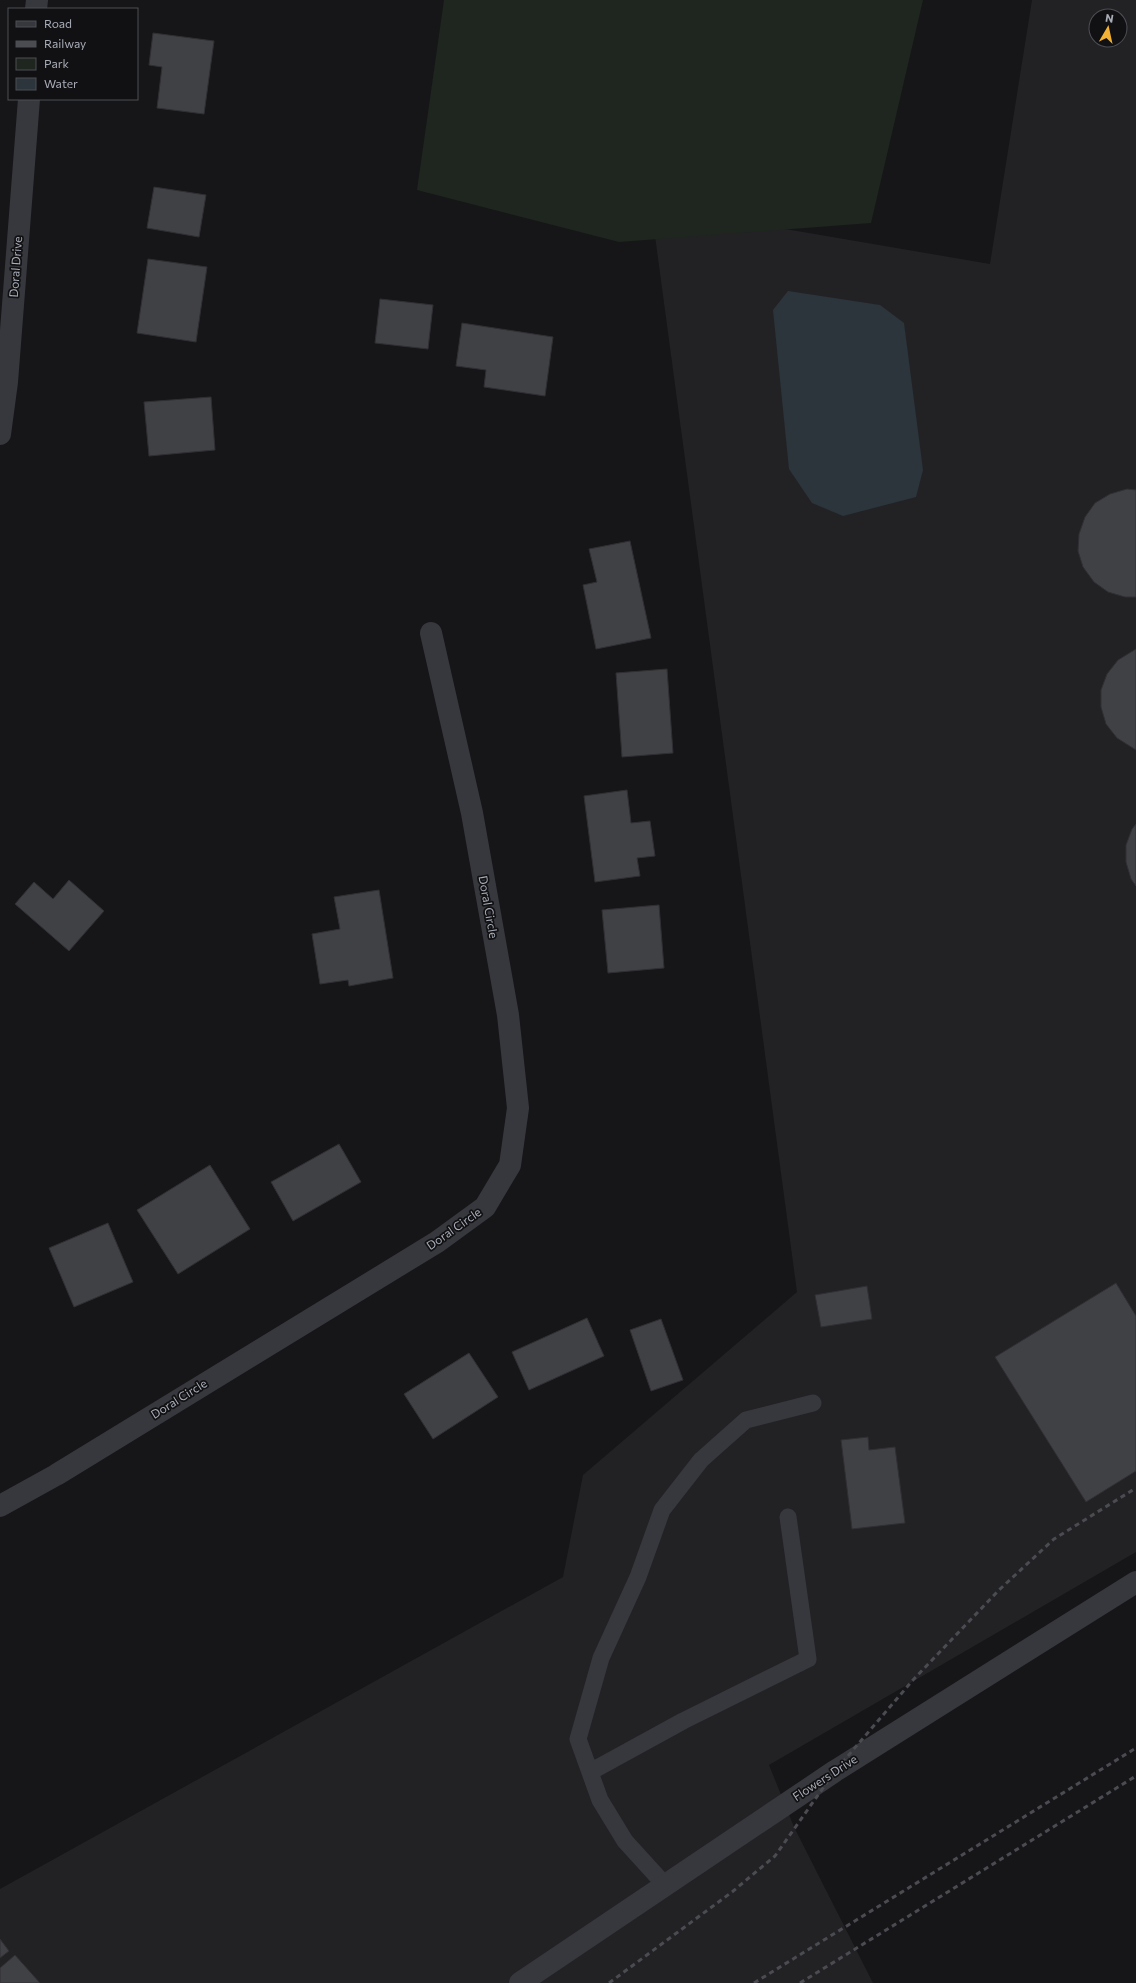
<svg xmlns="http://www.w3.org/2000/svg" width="1136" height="1983" font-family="Commissioner,sans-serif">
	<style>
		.built { fill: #222225; fill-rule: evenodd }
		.green { fill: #1e261f }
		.water { fill: #2c353c }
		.building { fill: #404145; stroke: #303034 }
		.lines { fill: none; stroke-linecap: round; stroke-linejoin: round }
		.service { stroke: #37383d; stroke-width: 17 }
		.minor { stroke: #37383d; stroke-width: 22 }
		.tertiary { stroke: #37383d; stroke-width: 22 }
		.rail { stroke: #4a4c52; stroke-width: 3; stroke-dasharray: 5 4; stroke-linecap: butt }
		.labels { text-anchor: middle; stroke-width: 3.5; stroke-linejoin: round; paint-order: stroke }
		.street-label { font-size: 12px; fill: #a8adb8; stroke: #111113 }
	</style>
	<rect width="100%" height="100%" fill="#161618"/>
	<!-- built -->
	<path class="built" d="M1032 0H1136V1552L769 1765 794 1827 873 1983H0V1889L563 1577 583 1475 797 1292 651 206 990 264ZM1096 16H1120V40H1096Z"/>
	<!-- green -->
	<path class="green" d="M444 0H923L871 223 619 242 417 190Z"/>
	<!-- water -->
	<path class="water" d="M788 291 880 305 904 323 923 470 916 497 843 516 812 503 789 469 773 310Z"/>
	<!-- building -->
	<path class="building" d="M153 33 214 41 204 114 157 108 162 67 149 65Z
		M154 187 206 195 199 237 147 228Z
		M148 259 207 267 196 342 137 333Z
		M380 299 433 305 428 349 375 343Z
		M462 323 553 337 545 396 484 387 486 370 456 366Z
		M211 397 215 450 149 456 144 402Z
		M1127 489 1136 490V597H1125L1108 592 1094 582 1083 567 1078 551 1079 534 1085 517 1095 503 1110 494Z
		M630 541 651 638 596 649 583 585 597 582 589 549Z
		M1136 649V750L1117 738 1106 724 1101 707V690L1107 674 1118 660Z
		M667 669 673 753 622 757 616 673Z
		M627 790 631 823 650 821 655 856 637 858 640 876 595 882 584 796Z
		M1136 824V886L1131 879 1126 862V845L1132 829Z
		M69 880 104 911 69 951 15 904 34 882 53 899Z
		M379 890 393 978 349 986 348 980 320 984 312 934 340 929 334 897Z
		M659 905 664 968 608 973 602 910Z
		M339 1144 361 1182 293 1221 271 1182Z
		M210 1165 250 1229 178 1274 137 1210Z
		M108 1223 133 1282 74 1307 49 1248Z
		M1116 1283 1136 1316V1471L1086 1502 995 1357Z
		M867 1286 872 1319 821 1327 815 1295Z
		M587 1318 604 1356 529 1390 512 1352Z
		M661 1319 683 1380 651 1391 630 1330Z
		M469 1353 498 1397 433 1439 404 1394Z
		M868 1437 869 1450 895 1447 905 1523 852 1529 841 1440Z
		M0 1939 9 1951 0 1958Z
		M15 1955 40 1983H0V1968Z"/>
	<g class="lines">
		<!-- service -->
		<path class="service" d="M590 1772 683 1721 808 1659 788 1517
			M665 1885 625 1841 600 1800 578 1739 601 1658 638 1577 662 1510 701 1460 746 1420 813 1403"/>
		<!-- minor -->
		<path class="minor" d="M36 9 37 0
			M0 434 7 382 29 99
			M0 1506 56 1475 437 1242 485 1207 510 1165 518 1108 508 1015 472 813 431 633"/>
		<!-- tertiary -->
		<path class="tertiary" d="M520 1983 835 1771 1136 1582"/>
		<!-- rail -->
		<path class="rail" d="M609 1983 732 1892 775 1856 835 1771 913 1680 999 1590 1054 1539 1136 1488
			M754 1983 1136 1748
			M800 1983 1136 1776"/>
	</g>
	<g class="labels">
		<!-- street labels -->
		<g class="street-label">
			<text transform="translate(16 267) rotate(-86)" y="4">Doral Drive</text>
			<text transform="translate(488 907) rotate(80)" y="4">Doral Circle</text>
			<text transform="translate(454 1229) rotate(-35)" y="4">Doral Circle</text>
			<text transform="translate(179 1399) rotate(-32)" y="4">Doral Circle</text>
			<text transform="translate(825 1778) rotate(-33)" y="4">Flowers Drive</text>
		</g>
	</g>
	<!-- legend -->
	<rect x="8" y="8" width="130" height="92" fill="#111113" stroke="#4d4f55"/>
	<rect x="16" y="21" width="20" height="6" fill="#37383d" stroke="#4d4f55"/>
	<text x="44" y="28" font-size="12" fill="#a8adb8">Road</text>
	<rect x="16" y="41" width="20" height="6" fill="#4a4c52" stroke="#4d4f55"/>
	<text x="44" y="48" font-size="12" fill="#a8adb8">Railway</text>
	<rect x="16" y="58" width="20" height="12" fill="#1e261f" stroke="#4d4f55"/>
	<text x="44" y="68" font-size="12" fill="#a8adb8">Park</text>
	<rect x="16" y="78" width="20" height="12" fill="#2c353c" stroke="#4d4f55"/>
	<text x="44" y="88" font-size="12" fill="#a8adb8">Water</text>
	<!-- north arrow -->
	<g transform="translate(1108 28) rotate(9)"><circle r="19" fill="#111113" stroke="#4d4f55"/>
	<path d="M0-3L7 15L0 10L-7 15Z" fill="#f2b134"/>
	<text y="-6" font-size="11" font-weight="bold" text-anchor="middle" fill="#a8adb8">N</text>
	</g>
</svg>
